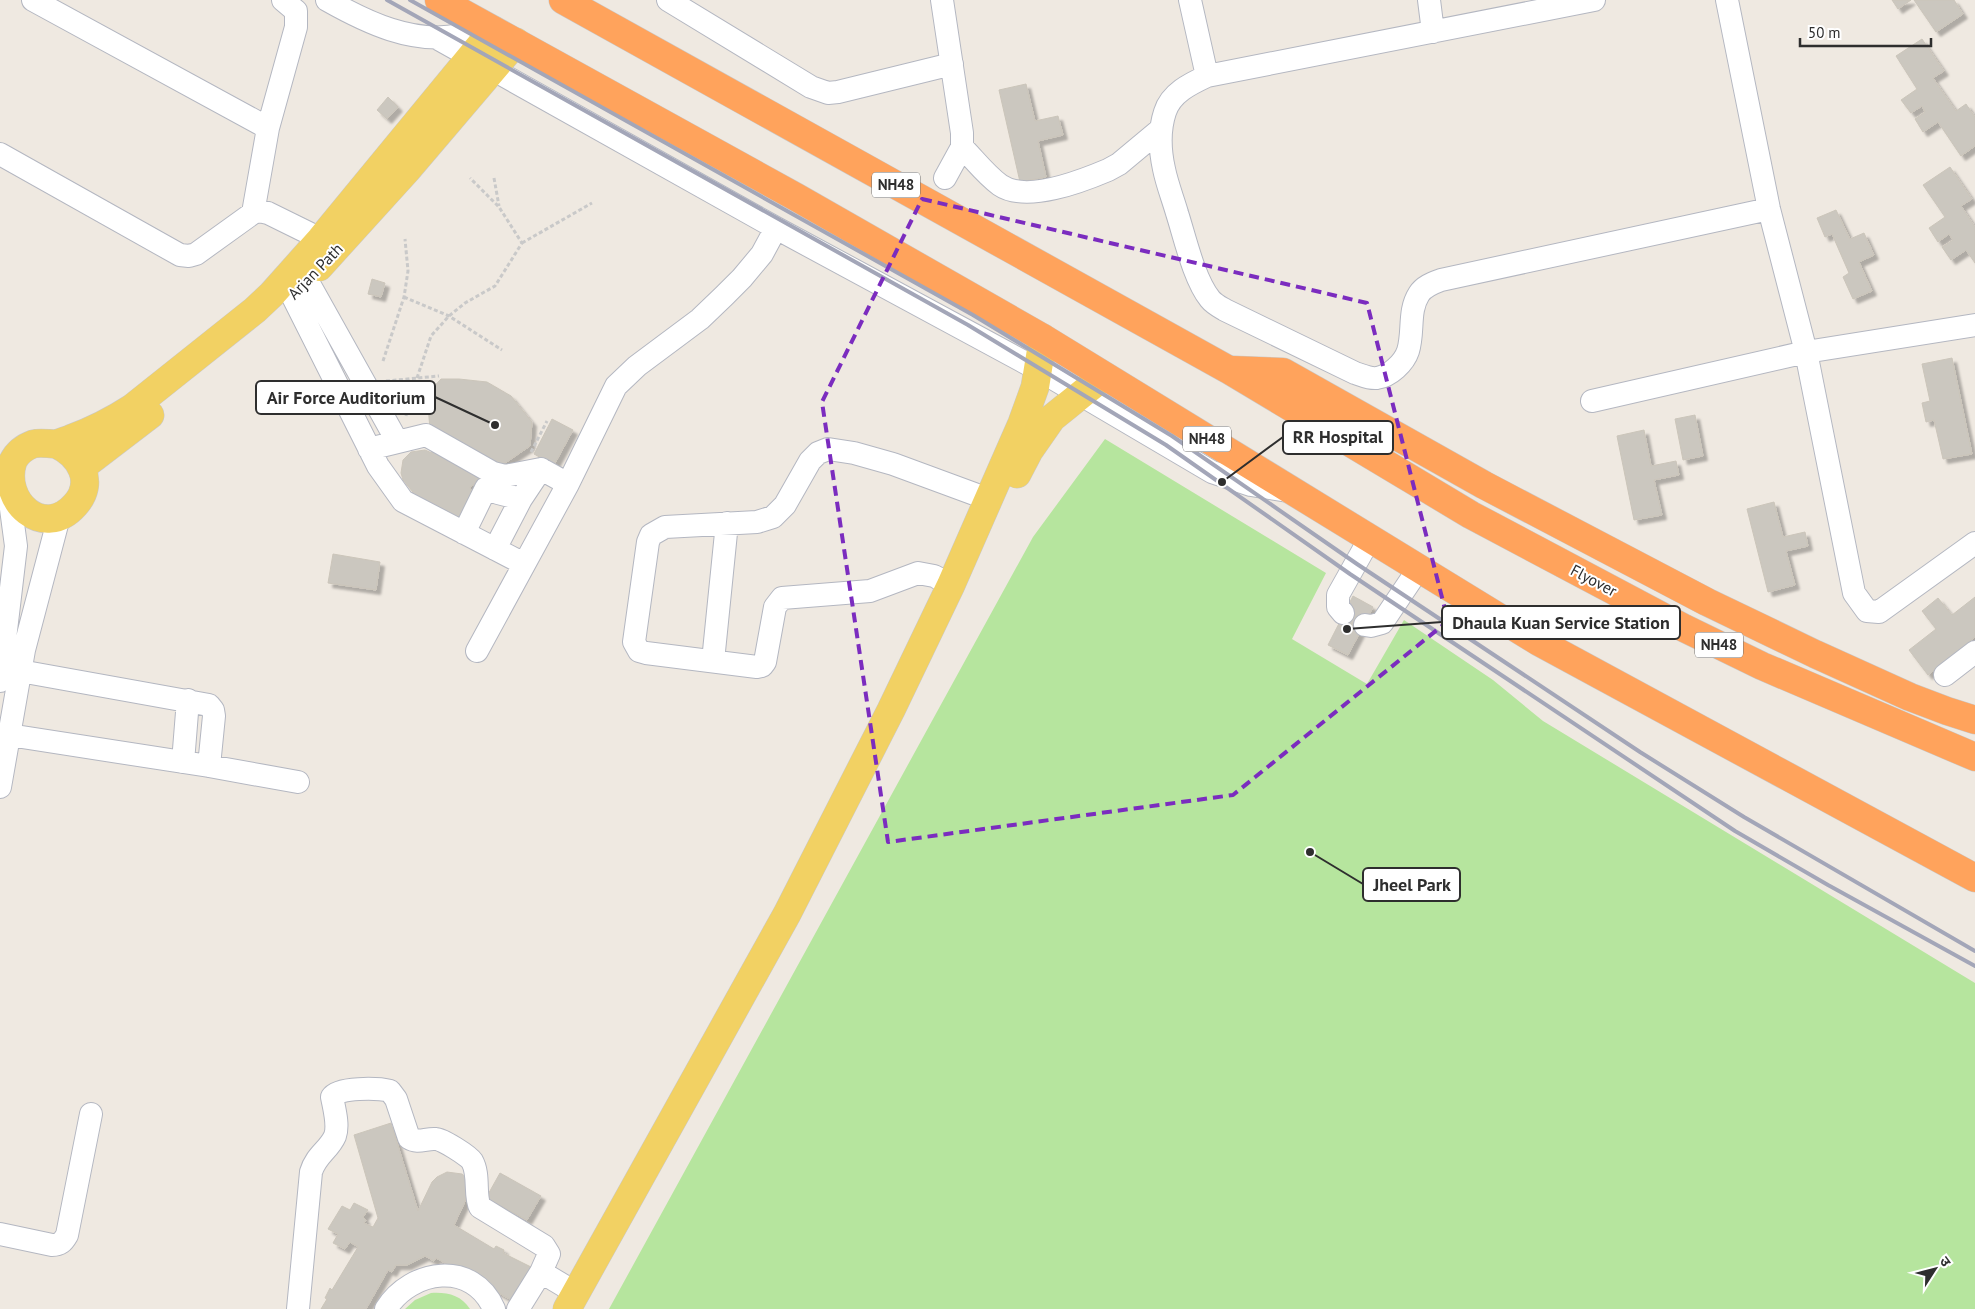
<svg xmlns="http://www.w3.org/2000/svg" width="1975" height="1309" font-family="'PT Sans','Noto Sans Devanagari',sans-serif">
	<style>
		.green { fill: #b6e59e }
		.building { fill: #cbc7bf; stroke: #cbc5ba; filter: url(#shadow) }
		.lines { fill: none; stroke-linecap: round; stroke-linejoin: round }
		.minor-casing { stroke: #b4b7c1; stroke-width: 24 }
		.major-casing { stroke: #c9c9c9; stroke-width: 29 }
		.highway-casing { stroke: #c9c9c9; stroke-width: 29 }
		.path { stroke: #c9c9c9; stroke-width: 3; stroke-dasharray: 4 2.5; stroke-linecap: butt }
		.minor { stroke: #fff; stroke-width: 22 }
		.major { stroke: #f2d163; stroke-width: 28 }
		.highway { stroke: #ffa35c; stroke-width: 28 }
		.rail { stroke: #a3a6b8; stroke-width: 4 }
		.marked { fill: none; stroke: #7b2cbf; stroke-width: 4; stroke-dasharray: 10 6; stroke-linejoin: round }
		.labels { text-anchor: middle; stroke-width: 4; stroke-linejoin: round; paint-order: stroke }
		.shield { fill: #fff; stroke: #6d6d6d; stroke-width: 1 }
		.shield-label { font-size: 15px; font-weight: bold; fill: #2e2e2e }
		.street-label { font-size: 16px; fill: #2e2e2e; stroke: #fff }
		.leader { fill: none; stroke: #2e2e2e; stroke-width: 2 }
		.callout-dot { fill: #2e2e2e; stroke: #fff; stroke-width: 2 }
		.callout { fill: #fff; stroke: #2e2e2e; stroke-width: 2 }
		.callout-label { font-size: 18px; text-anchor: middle; font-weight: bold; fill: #2e2e2e }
	</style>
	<defs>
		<filter id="shadow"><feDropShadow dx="4.5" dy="4.5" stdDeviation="1" flood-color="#0004"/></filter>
	</defs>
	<rect width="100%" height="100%" fill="#efe9e1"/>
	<!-- green -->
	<path class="green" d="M1105 439 1326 573 1292 639 1367 684 1404 620 1493 680 1543 721 1975 983V1309H609L1033 537Z
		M431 1293C447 1292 461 1295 470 1309H405L415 1300Z"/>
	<!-- building -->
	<path class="building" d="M1892 0H1911L1898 9Z
		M1914 0H1954L1963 14 1936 32Z
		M1922 39 1944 71 1933 78 1956 111 1966 104 1975 117V146L1961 156 1938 122 1923 132 1915 119 1925 112 1922 106 1911 113 1901 100 1917 89 1896 56Z
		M1026 84 1035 121 1058 116 1063 135 1038 141 1046 177 1020 182 999 90Z
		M388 97 398 107 387 119 377 110Z
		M1950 167 1972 199 1961 206 1975 227V263L1966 250 1951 260 1942 247 1953 240 1949 234 1938 242 1929 228 1945 217 1923 185Z
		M1836 210 1850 239 1864 233 1874 255 1859 262 1872 291 1853 299 1843 277 1849 273 1832 234 1825 237 1817 218Z
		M372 279 385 283 381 297 368 294Z
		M1952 358 1972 454 1943 459 1934 420 1926 422 1922 403 1930 401 1922 364Z
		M441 379H459L487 382 511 396 532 422 530 446 470 487 472 493 459 521 411 494 413 492 403 480 401 473 403 460 411 452 425 450 432 453 427 394Z
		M1695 415 1703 456 1683 460 1675 419Z
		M552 419 573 430 554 465 534 454Z
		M1644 430 1651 466 1676 461 1679 475 1654 480 1662 515 1634 520 1617 436Z
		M1774 502 1783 537 1805 532 1808 546 1786 551 1795 585 1768 592 1747 509Z
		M333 554 380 562 376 590 328 583Z
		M1353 596 1373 607 1348 655 1328 645Z
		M1975 597V637L1928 675 1909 650 1936 629 1922 611 1938 598 1952 615Z
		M391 1123 418 1211 432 1182 437 1177 447 1172 462 1174 467 1178 468 1195 454 1225 494 1249 496 1246 504 1250 503 1253 535 1269 515 1302 436 1258 434 1261 425 1256 407 1265H396L392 1272 388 1270 366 1309H321L327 1299 325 1298 330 1288 332 1290 358 1247 350 1242 345 1249 333 1243 338 1234 328 1229 342 1206 350 1210 354 1203 368 1210 363 1217 366 1220 364 1223 373 1227 378 1218 354 1135Z
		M500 1173 541 1196 527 1220 486 1198Z"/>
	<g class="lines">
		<!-- minor casing -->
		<g class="minor-casing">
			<path id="minor" d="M33 0 268 128
				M327 0C366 22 413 45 460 35 469 33 477 29 486 26
				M668 0 811 87 828 93 838 92 952 64
				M942 0 962 133V147L945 178
				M1190 0 1207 76
				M1429 0 1433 32
				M1594 0 1207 76C1190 84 1171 93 1165 112 1159 130 1160 151 1164 169 1167 184 1173 199 1177 213 1185 238 1194 279 1210 299 1214 304 1220 307 1225 310L1355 373C1362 375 1369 379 1377 378 1390 376 1404 363 1408 351 1414 332 1408 311 1419 294 1424 286 1433 283 1441 280L1769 209
				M1727 0 1769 209 1806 352 1854 593 1867 611 1879 612 1975 543
				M435 37 776 228 1037 369 1212 472 1251 485 1288 491
				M962 147C974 159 986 175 1000 185 1026 203 1082 181 1108 170L1119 164 1161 129
				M0 154 180 255 189 256 196 254 253 213 259 211 268 213 335 246
				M253 213 268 128 296 27V11L283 0
				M307 280 397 441
				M292 295 378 466 403 501 524 564
				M1592 401 1806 352 1975 325
				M369 449 426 435 493 473 505 476 541 469 568 484
				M464 533 486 488 498 493 521 499
				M495 549 521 499 541 469
				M951 585 934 576 918 573 870 591 782 598 775 607 765 662 762 666 757 667 646 653 639 651 634 642 648 542 651 535 665 527 757 522 773 517 785 505 810 461 818 453 828 449 854 453 893 464 988 499
				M1343 613 1338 607V595L1370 538
				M1365 625 1371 626 1382 623 1419 568
				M477 651 568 484 616 386 637 366 700 319 724 296 742 278 762 254 776 228
				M713 661 727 523
				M20 671 209 705 213 710 214 716 209 766
				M1945 675 1975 652
				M0 681 16 546 9 494
				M9 735 209 766 298 782
				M183 762 188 700
				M0 787 24 650 59 517
				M0 1234 52 1245C60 1245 63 1242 67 1235L91 1114
				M298 1309 311 1172C316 1155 329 1150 335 1136 339 1125 334 1108 332 1097 338 1087 378 1088 390 1091L396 1099 409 1138C418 1144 426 1138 436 1139 442 1139 469 1156 472 1161 480 1175 474 1195 480 1207L544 1246 549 1254 541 1272
				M386 1309C411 1269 473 1260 494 1309
				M518 1309 541 1272 576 1293"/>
		</g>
		<!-- major casing -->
		<g class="major-casing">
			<path id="major" d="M319 267 407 170 516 42
				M56 444C80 455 96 482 75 505 44 540 0 502 13 461 17 453 25 447 33 444 41 442 48 444 56 444 60 443 66 440 70 439 92 431 112 421 132 408L255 310 272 294 321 239 493 30
				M82 467 150 415
				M1017 474 1029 451 1052 418 1104 376
				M567 1309 787 914 891 710 951 585 1022 423 1035 387 1043 338"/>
		</g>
		<!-- highway casing -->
		<g class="highway-casing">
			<path id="highway" d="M439 0 796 197 1043 338 1539 642 1975 878
				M563 0 1229 370 1471 515 1684 628 1762 666 1975 757
				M1233 370 1283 372 1484 485 1707 602 1815 654 1910 697 1947 711 1975 720"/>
		</g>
		<!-- path -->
		<path class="path" d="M494 178 499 206
			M522 243 592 203
			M404 297 449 316 502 350
			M383 361 404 297 408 271 405 239
			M417 378 431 336 449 316 465 303 495 286 522 243 499 207 470 178
			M386 381 439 376
			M400 395 403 398 401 407
			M396 397 397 381
			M406 416 409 403 408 379
			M531 452 547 421"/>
		<!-- minor -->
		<use href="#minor" class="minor"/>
		<!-- major -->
		<use href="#major" class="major"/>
		<!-- highway -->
		<use href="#highway" class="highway"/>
		<!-- rail -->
		<path class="rail" d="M387 0 968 325 1166 445 1350 574 1735 831 1828 885 1975 966
			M410 0 973 315 1172 436 1357 564 1640 752 1744 817 1975 951"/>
	</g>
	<!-- marked area -->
	<path class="marked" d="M922 199 1367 303 1448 621 1233 795 888 842 822 402Z"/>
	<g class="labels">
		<!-- shield labels -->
		<g class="shield">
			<rect x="872" y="172.5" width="48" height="25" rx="4"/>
			<rect x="1183" y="426.5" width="48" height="25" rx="4"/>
			<rect x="1695" y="632.5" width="48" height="25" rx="4"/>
		</g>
		<g class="shield-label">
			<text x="896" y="190">NH48</text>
			<text x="1207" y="444">NH48</text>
			<text x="1719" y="650">NH48</text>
		</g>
		<!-- street labels -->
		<g class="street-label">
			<text transform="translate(315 271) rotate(-46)" y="6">Arjan Path</text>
			<text transform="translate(1594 580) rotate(28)" y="6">Flyover</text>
		</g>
	</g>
	<!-- callouts -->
	<path class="leader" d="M495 425L435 397M1222 482L1283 437M1347 629L1442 622M1310 852L1363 884"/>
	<g class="callout-dot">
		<circle cx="495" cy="425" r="5"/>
		<circle cx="1222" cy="482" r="5"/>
		<circle cx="1347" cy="629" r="5"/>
		<circle cx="1310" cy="852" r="5"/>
	</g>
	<g class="callout">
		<rect x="256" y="381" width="179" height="33" rx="5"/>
		<rect x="1283" y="421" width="110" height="33" rx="5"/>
		<rect x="1442" y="606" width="238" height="33" rx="5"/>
		<rect x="1363" y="868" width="97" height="33" rx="5"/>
	</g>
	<g class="callout-label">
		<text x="346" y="404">Air Force Auditorium</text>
		<text x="1338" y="443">RR Hospital</text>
		<text x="1561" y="629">Dhaula Kuan Service Station</text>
		<text x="1412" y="891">Jheel Park</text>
	</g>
	<!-- north arrow -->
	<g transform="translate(1935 1269) rotate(54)" stroke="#ffffff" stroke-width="4" paint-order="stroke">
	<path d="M0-4L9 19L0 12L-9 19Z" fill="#2e2e2e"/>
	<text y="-8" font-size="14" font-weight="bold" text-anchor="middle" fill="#2e2e2e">उ</text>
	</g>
	<!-- scale -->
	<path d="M1800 38v8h131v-8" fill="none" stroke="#2e2e2e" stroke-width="2.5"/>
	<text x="1808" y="38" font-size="15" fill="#2e2e2e" stroke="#ffffff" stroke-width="4" paint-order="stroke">50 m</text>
</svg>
